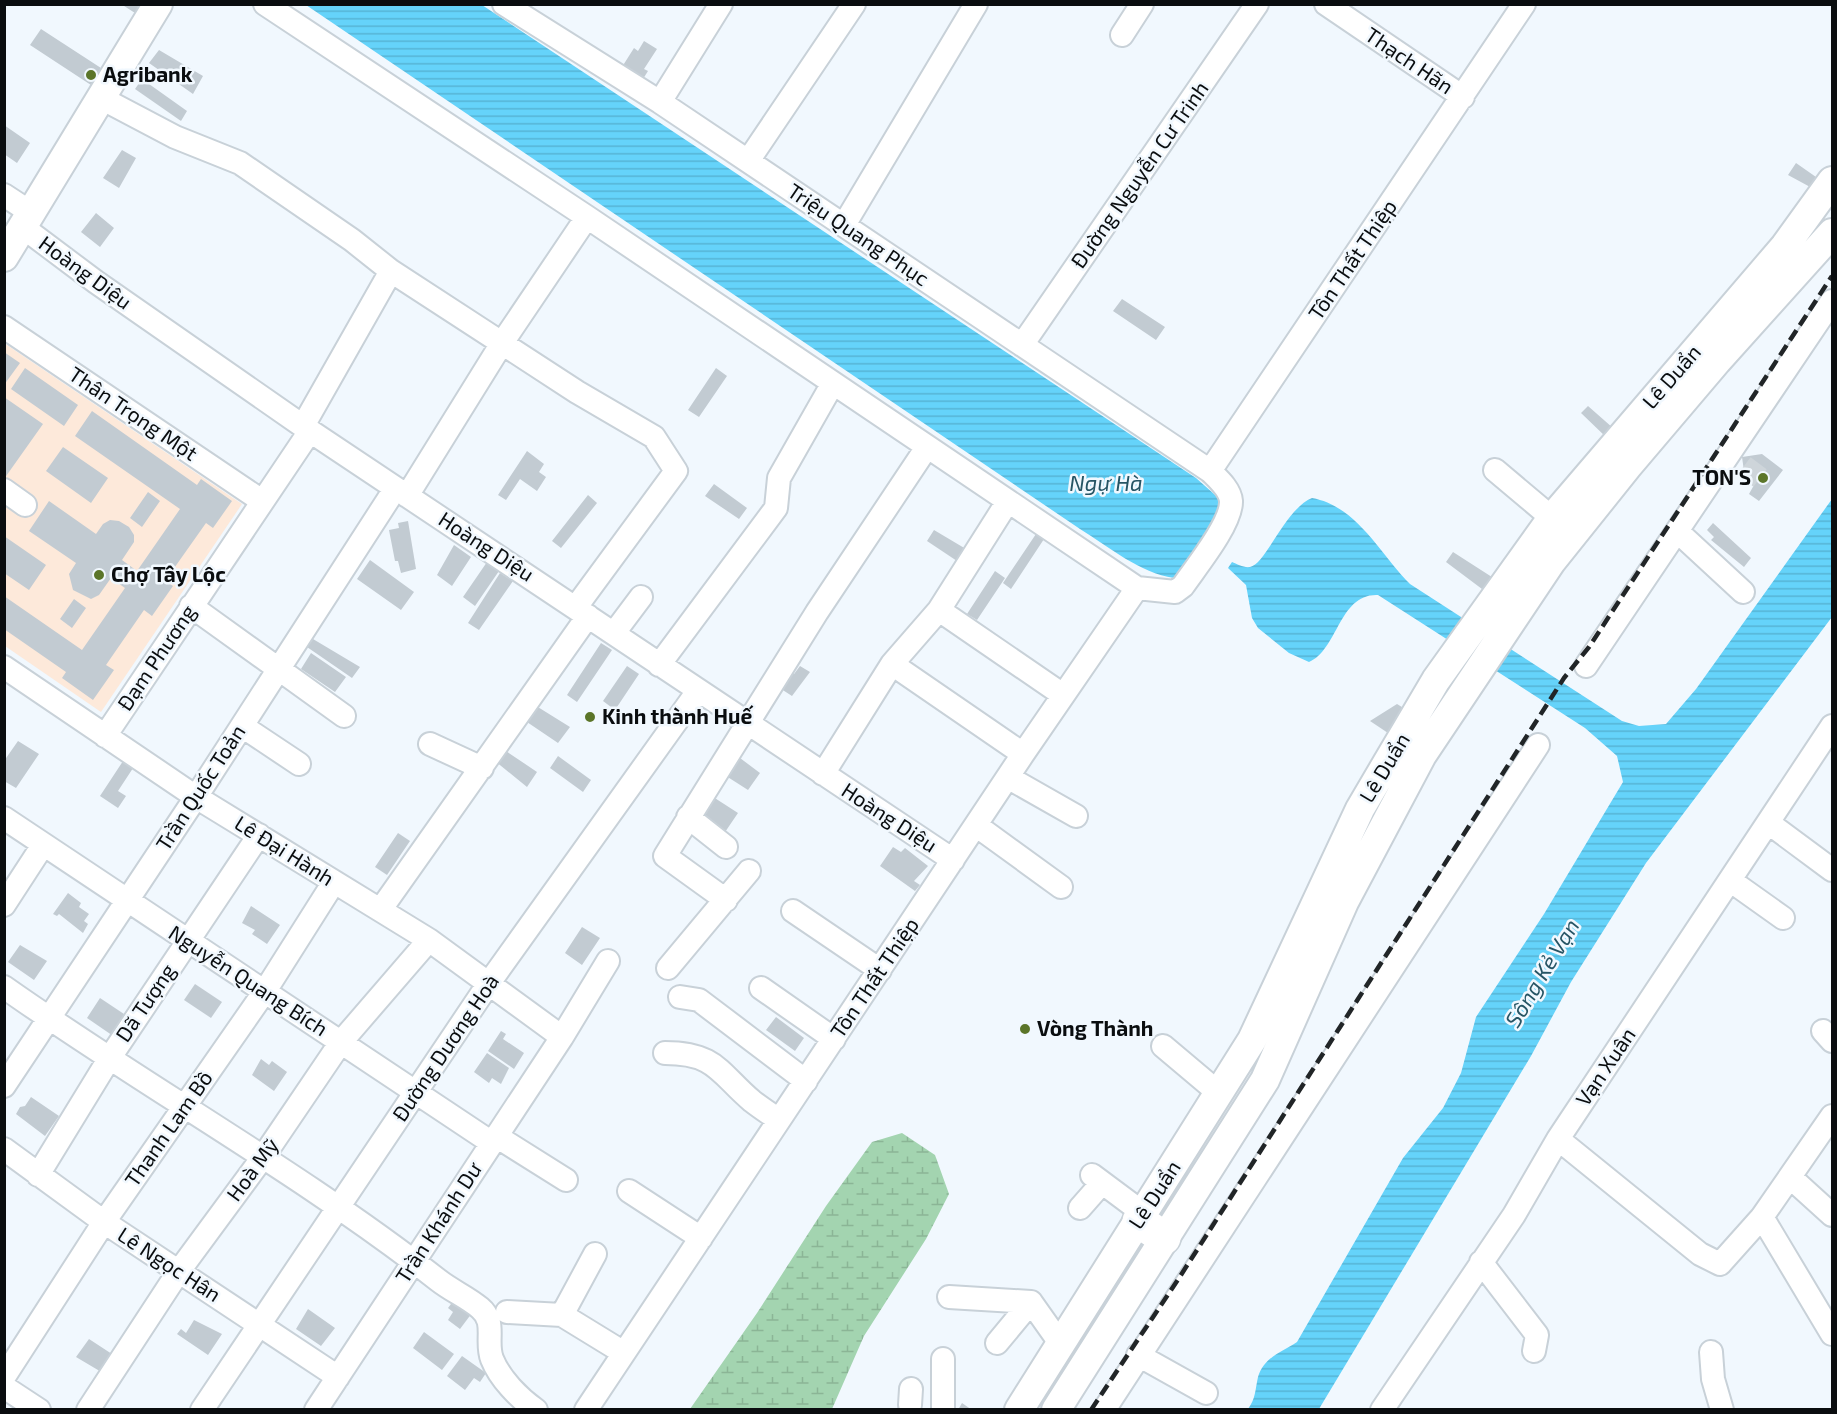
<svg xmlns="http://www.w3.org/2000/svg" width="1837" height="1414" font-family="'Exo 2',sans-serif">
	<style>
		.commercial { fill: #fde9da }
		.wetland { fill: url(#wetland-marsh) }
		.water { fill: url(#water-rules) }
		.building { fill: #c2cbd2 }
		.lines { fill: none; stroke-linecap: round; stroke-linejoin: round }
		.minor-tunnel { stroke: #ced5da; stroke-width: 22; stroke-dasharray: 22 11; stroke-linecap: butt }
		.minor-casing { stroke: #c8d1d8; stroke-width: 26 }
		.major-casing { stroke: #c8d1d8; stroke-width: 32 }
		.highway-casing { stroke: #c8d1d8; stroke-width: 36 }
		.minor { stroke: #fff; stroke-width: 22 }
		.major { stroke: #fff; stroke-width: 28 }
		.highway { stroke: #fff; stroke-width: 33 }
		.rail { stroke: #212527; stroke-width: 4.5; stroke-dasharray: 12 6; stroke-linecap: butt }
		.poi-dot { fill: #5b7529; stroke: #f1f8fe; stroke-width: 2 }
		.labels { text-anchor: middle; stroke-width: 5; stroke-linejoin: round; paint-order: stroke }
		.street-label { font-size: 21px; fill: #0a0d0f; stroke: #f1f8fe }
		.poi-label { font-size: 21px; font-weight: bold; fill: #0a0d0f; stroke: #f1f8fe; text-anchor: start }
		.water-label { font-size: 22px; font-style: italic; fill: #265565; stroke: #f1f8fe }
	</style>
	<defs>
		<pattern id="wetland-marsh" width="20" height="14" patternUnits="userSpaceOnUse" patternTransform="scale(1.5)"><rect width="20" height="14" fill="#a3d4b0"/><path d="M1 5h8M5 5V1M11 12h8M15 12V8" fill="none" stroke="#8bb596"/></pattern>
		<pattern id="water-rules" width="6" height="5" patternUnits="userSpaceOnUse" patternTransform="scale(1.5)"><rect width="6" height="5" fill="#65d3fa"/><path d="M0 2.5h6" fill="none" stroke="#56b4d5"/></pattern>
	</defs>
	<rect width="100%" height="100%" fill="#f1f8fe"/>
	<!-- commercial -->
	<path class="commercial" d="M4 343 242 504 101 712 5 646Z"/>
	<!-- wetland -->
	<path class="wetland" d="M902 1133 935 1155 949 1194 926 1239 864 1336 832 1409H690L757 1313 826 1206 872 1142Z"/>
	<!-- water -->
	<path class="water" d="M306 5H482L1196 478 1222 501V514L1183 572 1174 578C1140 573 1109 547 1080 529Z
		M1312 498C1357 506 1380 554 1410 584L1622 721 1639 726 1666 724 1696 689 1832 499V617L1646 863 1571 982 1531 1056 1319 1409H1248C1256 1398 1255 1390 1258 1377 1264 1357 1282 1352 1297 1342L1403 1158 1443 1108 1461 1073 1476 1017 1544 914 1623 782 1617 756 1585 728 1378 595C1339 593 1338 650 1309 662L1289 653 1258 628 1252 618 1246 585 1228 568 1232 562C1237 564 1244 568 1250 567 1266 564 1285 509 1312 498Z"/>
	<!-- building -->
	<path class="building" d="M121 4H140L135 13Z
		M41 29 101 68 91 85 30 45Z
		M644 41 657 49 644 69 648 71 643 79 622 67 634 48 638 51Z
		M159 50 203 76 193 94 149 63Z
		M142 79 187 111 181 121 135 89Z
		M4 125 30 143 17 163 4 154Z
		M122 150 136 158 119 188 103 178Z
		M1796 163 1826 184 1812 188 1788 175Z
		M96 213 114 228 100 247 81 232Z
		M1122 299 1165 327 1156 340 1113 311Z
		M4 352 20 363 4 385Z
		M25 368 78 405 64 426 11 389Z
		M716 368 727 376 699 417 688 410Z
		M4 397 43 424 4 479Z
		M1588 406 1613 428 1607 438 1581 413Z
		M92 411 197 485 201 479 232 501 213 528 206 523 165 581 173 586 152 616 144 610 106 665 114 670 93 700 62 678 66 672 4 629V596L82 650 125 588 111 578 99 595 91 599 73 590 69 574 76 563 29 531 49 501 96 534 103 524 110 520 119 521 129 527 134 535V542L122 560 137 571 180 509 75 436Z
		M63 447 108 478 91 503 46 471Z
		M527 451 544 464 539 472 546 477 537 491 520 479 506 500 498 495Z
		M1762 454 1783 470 1759 501 1749 494 1754 485 1744 471 1742 457Z
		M714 484 747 508 739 519 705 496Z
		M148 492 160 501 142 527 130 518Z
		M588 495 597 503 561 548 552 541Z
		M408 521 416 569 401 573 398 561H395L389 530 399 528 398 523Z
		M1713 523 1751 558 1744 567 1711 540 1714 537 1707 530Z
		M934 530 971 552 963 565 927 541Z
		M1038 531 1046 536 1011 589 1003 583Z
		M4 536 46 565 29 590 4 573Z
		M454 545 471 557 452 586 437 575Z
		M1453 552 1495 579 1486 592 1446 562Z
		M370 560 414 592 401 610 357 579Z
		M487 562 499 571 475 606 463 597Z
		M995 571 1005 578 977 620 967 614Z
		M500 573 513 581 479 630 468 623Z
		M74 599 86 608 72 628 60 619Z
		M313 639 360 667 352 678 307 647Z
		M601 643 612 650 577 702 567 695Z
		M311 653 346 677 335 692 301 669Z
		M780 664 794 674 800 666 810 672 792 696 775 685Z
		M627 666 639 674 615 710 603 701Z
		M533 704 570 727 558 743 524 720Z
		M1397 704 1410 712 1394 737 1370 721Z
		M18 741 39 754 16 788 4 781V761Z
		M503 749 537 772 527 787 495 761Z
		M127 755 137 762 118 791 126 796 118 808 100 796Z
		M736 755 760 773 748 790 723 774Z
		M558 756 591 780 583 792 550 768Z
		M707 793 738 813 721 838 691 818Z
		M398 833 410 841 387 875 375 867Z
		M893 847 901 852 905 848 928 866 914 881 920 885 915 891 880 866Z
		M68 893 81 903 79 907 89 914 84 921 88 924 83 933 59 914 57 916 53 914Z
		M251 906 280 925 267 944 252 934 255 930 242 923Z
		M582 927 600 938 582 965 565 953Z
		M20 945 47 961 34 980 8 962Z
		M195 984 222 1002 211 1018 184 1000Z
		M100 998 133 1020 119 1040 87 1018Z
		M776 1017 804 1038 795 1051 766 1030Z
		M501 1031 506 1034 503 1039 524 1053 514 1069 488 1051Z
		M487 1053 509 1068 501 1084 492 1078 489 1083 474 1072Z
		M261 1059 269 1065 272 1061 287 1072 274 1091 252 1075Z
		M31 1097 59 1116 45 1136 16 1114 20 1107 25 1106Z
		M466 1284 484 1297 460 1329 448 1320 453 1312 448 1308Z
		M308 1309 335 1328 321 1346 296 1329Z
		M194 1320 222 1334 208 1355 177 1334 181 1329 186 1333Z
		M424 1332 454 1354 442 1370 413 1348Z
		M89 1339 115 1356 103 1373 76 1357Z
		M462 1356 486 1373 480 1382 474 1378 465 1390 447 1376Z
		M962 1403 972 1410H958Z"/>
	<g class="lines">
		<!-- minor-tunnel -->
		<path class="minor-tunnel" d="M1744 466 1760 478"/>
		<!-- minor casing -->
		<g class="minor-casing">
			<path id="minor" d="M265 4 587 217 1137 588
				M504 4 660 102 1210 471
				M1326 4 1463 97
				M1122 35 1142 4
				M101 98 175 137 240 163 352 240 391 271 577 392 654 437 676 471 576 607
				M660 102 721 4
				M748 161 854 4
				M4 195 33 214
				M844 225 976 4
				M24 228 96 282 310 431 953 860
				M4 327 262 501
				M1022 345 1257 4
				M303 426 391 271
				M1495 470 1552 518
				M4 490 25 505
				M407 496 502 343 587 217
				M1677 531 1743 592
				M191 606 344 716
				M939 610 1063 695
				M614 633 641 597
				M892 664 1023 754
				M659 665 776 508 779 478 833 383
				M1586 666 1832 301
				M4 667 196 797 429 940 562 1037
				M242 726 299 764
				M105 736 310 431
				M430 744 482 768
				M823 774 892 664 939 610 1008 501
				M1009 778 1076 816
				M688 817 726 847
				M4 818 492 1143
				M1770 824 1832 870
				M977 826 1061 887
				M1731 881 1783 918
				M726 900 665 856 817 612 927 447
				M4 905 43 845
				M381 909 588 616
				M793 911 880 970
				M668 968 749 871
				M4 987C147 1088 301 1173 438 1280 452 1291 467 1297 480 1308 497 1322 485 1341 492 1359 500 1379 519 1398 536 1410
				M761 988 834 1039
				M680 997 699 1000 806 1081
				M1823 1031 1832 1041
				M1163 1046 1220 1094
				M665 1053C716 1053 719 1073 752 1101 761 1108 770 1114 779 1120
				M4 1086 196 797 395 489
				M496 1136 566 1180
				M1558 1139 1700 1254 1720 1264 1762 1217 1832 1116
				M4 1149 104 1222 338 1377
				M38 1175 109 1059 259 835
				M1092 1175 1143 1213
				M1790 1177 1832 1215
				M629 1191 701 1238
				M1080 1208 1102 1183
				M1762 1217 1832 1334
				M1481 1262 1537 1335 1534 1351
				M949 1297 1031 1302
				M1031 1302 1060 1343
				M507 1312 562 1315 624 1353
				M562 1315 595 1254
				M997 1343 1031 1302
				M1711 1352 1713 1379 1722 1410
				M1138 1355 1206 1393
				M4 1377 104 1222 265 991 334 882
				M4 1387 39 1410
				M910 1405 911 1389
				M88 1410 179 1271 263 1157 341 1042 429 940
				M202 1410 489 983 698 691
				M316 1410 562 1037 608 961
				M586 1410 1023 754 1137 588 1175 592 1183 586C1196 567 1232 523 1231 501 1230 489 1218 479 1210 471L1524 4
				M943 1410V1359
				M1104 1410 1538 745
				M1382 1410 1514 1215 1558 1139 1832 726"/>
		</g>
		<!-- major casing -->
		<g class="major-casing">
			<path id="major" d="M4 257 158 4
				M1019 1410 1252 1040 1360 809 1436 680 1552 518 1785 246 1832 181
				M1056 1410 1265 1080 1344 902 1422 755 1551 562 1627 467 1717 361 1832 233"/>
		</g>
		<!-- highway casing -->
		<g class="highway-casing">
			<path id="highway" d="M1139 1221 1164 1238"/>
		</g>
		<!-- minor -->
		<use href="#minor" class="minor"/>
		<!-- major -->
		<use href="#major" class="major"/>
		<!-- highway -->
		<use href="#highway" class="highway"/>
		<!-- rail -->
		<path class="rail" d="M1091 1410 1179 1278 1564 678 1589 647 1832 276"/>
	</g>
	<!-- markers -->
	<g class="poi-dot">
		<circle cx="91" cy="75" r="6"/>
		<circle cx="1763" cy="478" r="6"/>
		<circle cx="99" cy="575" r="6"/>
		<circle cx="590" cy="717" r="6"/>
		<circle cx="1025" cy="1029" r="6"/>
	</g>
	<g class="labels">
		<!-- street labels -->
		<g class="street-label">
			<text transform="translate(1409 61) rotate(34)" y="7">Thạch Hãn</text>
			<text transform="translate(1140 175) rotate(-55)" y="7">Đường Nguyễn Cư Trinh</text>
			<text transform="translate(858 235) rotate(34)" y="7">Triệu Quang Phục</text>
			<text transform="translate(1353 260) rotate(-56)" y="7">Tôn Thất Thiệp</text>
			<text transform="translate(85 273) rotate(36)" y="7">Hoàng Diệu</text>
			<text transform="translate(1672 377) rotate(-49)" y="7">Lê Duẩn</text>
			<text transform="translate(133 414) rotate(34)" y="7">Thân Trọng Một</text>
			<text transform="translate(486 547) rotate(33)" y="7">Hoàng Diệu</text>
			<text transform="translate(157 658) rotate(-56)" y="7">Đạm Phương</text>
			<text transform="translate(1385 768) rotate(-59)" y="7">Lê Duẩn</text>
			<text transform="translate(201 788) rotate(-57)" y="7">Trần Quốc Toản</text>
			<text transform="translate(889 818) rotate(33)" y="7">Hoàng Diệu</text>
			<text transform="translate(284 851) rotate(32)" y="7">Lê Đại Hành</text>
			<text transform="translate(875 978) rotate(-56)" y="7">Tôn Thất Thiệp</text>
			<text transform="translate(248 981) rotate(33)" y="7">Nguyễn Quang Bích</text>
			<text transform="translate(146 1003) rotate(-56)" y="7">Dã Tượng</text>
			<text transform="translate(446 1048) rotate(-56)" y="7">Đường Dương Hoà</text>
			<text transform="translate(1606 1067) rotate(-56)" y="7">Vạn Xuân</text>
			<text transform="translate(169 1129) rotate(-55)" y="7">Thanh Lam Bồ</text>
			<text transform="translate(253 1170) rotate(-54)" y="7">Hoà Mỹ</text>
			<text transform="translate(1155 1195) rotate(-57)" y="7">Lê Duẩn</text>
			<text transform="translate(439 1223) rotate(-57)" y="7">Trần Khánh Dư</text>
			<text transform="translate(169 1265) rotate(33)" y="7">Lê Ngọc Hân</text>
		</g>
		<!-- poi labels -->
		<g class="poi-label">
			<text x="103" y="82">Agribank</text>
			<text x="1751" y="485" text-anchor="end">TON'S</text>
			<text x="111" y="582">Chợ Tây Lộc</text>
			<text x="602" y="724">Kinh thành Huế</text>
			<text x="1037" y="1036">Vòng Thành</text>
		</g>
		<!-- water labels -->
		<g class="water-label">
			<text x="1106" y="491">Ngự Hà</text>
			<text transform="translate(1542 973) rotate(-59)" y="8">Sông Kẻ Vạn</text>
		</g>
	</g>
	<!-- border -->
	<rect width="1837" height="1414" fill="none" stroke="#0a0d0f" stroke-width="12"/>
</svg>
